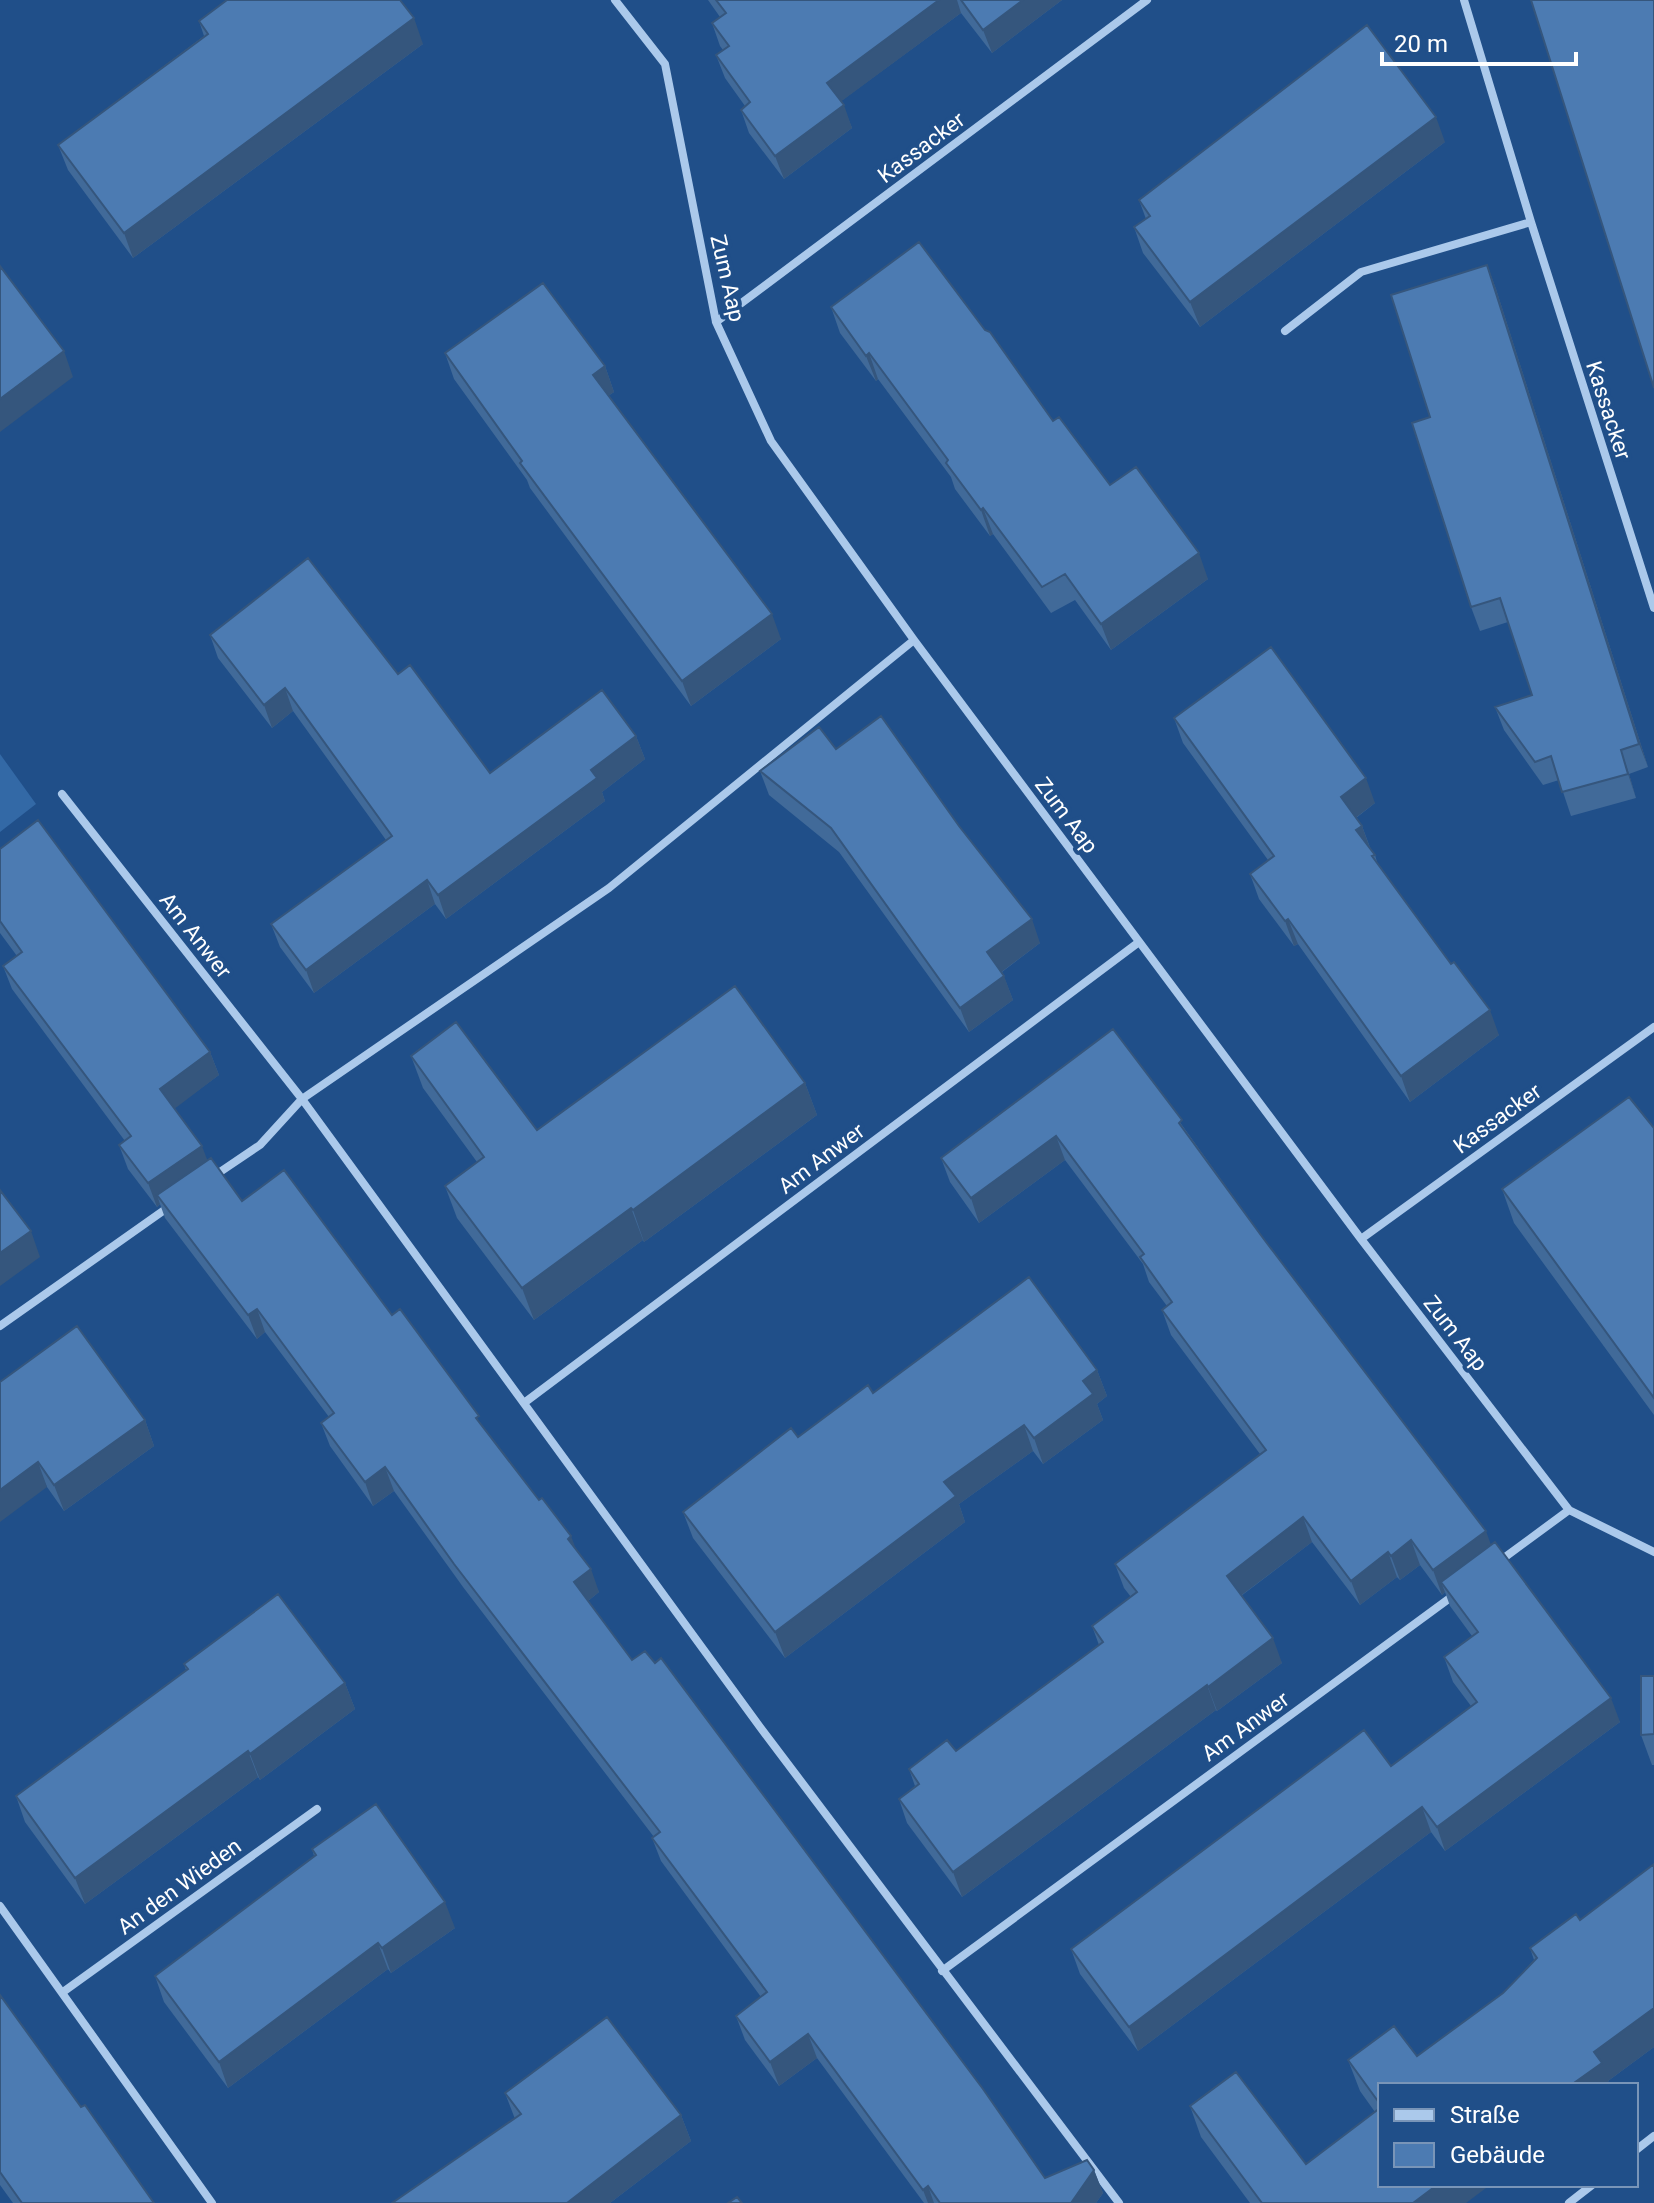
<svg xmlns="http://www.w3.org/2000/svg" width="1654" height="2203" font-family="Roboto,sans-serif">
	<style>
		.green { fill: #3369a6 }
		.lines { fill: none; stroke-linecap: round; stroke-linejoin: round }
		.street { stroke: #abc9eb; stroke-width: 8 }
		.wall { fill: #416a99 }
		.shaded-wall { fill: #35567d }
		.building { fill: #4c7bb2; stroke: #35567d; stroke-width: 2 }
		.labels { text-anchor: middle; stroke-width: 8; stroke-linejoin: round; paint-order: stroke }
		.street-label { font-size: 22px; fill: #fff; stroke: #204f89 }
	</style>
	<rect width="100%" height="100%" fill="#204f89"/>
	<!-- green -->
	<path class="green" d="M0 754 36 804 0 832Z"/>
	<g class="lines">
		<!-- street -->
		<path class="street" d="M615 0 665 64 716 322 771 441 914 640 1361 1239 1569 1510 1654 1552
			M1464 0 1531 222 1654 608
			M716 322 1147 0
			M1285 331 1361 272 1531 222
			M62 794 302 1099 760 1727 1119 2203
			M214 1176 260 1145 302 1099 609 888 914 640
			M1361 1239 1654 1027
			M0 1326 170 1206
			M524 1403 1139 942
			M1497 1563 1569 1510
			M0 1906 212 2203
			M942 1971 1454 1595
			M63 1992 317 1809
			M1636 2150 1654 2136
			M1569 2203 1592 2185"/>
	</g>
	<!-- wall -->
	<path class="wall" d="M708 0H1062L992 53 961 13 841 101 852 128 784 179 749 133 741 110 745 106 725 78 716 55 723 50 720 46 712 23 720 17Z
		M199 21 423 44 133 258 68 170 58 145 204 36Z
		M1445 142 1200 327 1143 253 1134 227 1146 219 1139 200Z
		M1487 265 1496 289 1648 767 1629 774 1636 798 1571 816 1559 780 1543 785 1504 730 1495 707 1532 695 1508 622 1480 631 1471 607 1430 417Z
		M831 307 1053 421 1110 485 1208 579 1111 650 1075 600 1051 613 993 534 990 536 955 489 951 477 878 379 876 381 840 333Z
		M445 353 605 366 614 392 608 396 781 639 691 706 530 488 527 480 454 379Z
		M210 635 398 674 490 773 636 736 645 759 602 792 605 801 446 919 435 904 314 993 280 947 271 924 386 840 293 711 272 728 218 658Z
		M1174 718 1375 803 1356 818 1362 826 1371 850 1375 855 1378 865 1499 1035 1410 1102 1298 944 1294 946 1259 899 1250 874 1268 860 1183 743Z
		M836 749 1040 943 1002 972 1013 1000 969 1032 839 852 769 795 760 771Z
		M0 849 210 1052 219 1075 174 1108 207 1160 242 1201 392 1315 483 1427 576 1550 599 1592 588 1601 632 1660 1045 2178 1094 2170 1103 2193 1096 2203H924L817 2058 779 2086 745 2040 736 2016 761 1997 661 1861 652 1838 654 1837 463 1587 394 1491 373 1506 330 1446 321 1423 329 1417 265 1332 257 1339 165 1218 160 1204 157 1207 128 1169 119 1145 125 1141 12 989 3 966 17 956 0 933Z
		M1113 1029 1263 1238 1491 1545 1620 1722 1445 1851 1431 1832 1138 2051 1080 1974 1071 1949 1391 1766 1471 1706 1453 1682 1444 1657 1472 1636 1450 1606 1445 1592 1442 1595 1420 1565 1400 1580 1397 1577 1360 1605 1312 1542 1241 1596 1282 1663 1217 1711 1216 1710 962 1897 907 1823 899 1799 915 1786 909 1769 956 1751 1099 1645 1092 1626 1131 1597 1124 1588 1115 1564 1260 1454 1171 1335 1162 1310 1167 1306 1149 1282 1143 1264 1065 1160 979 1223 950 1182 941 1158Z
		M411 1056 537 1130 805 1083 817 1115 644 1242 643 1240 534 1320 457 1218 445 1186 477 1162 423 1088Z
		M1654 1128V1415L1514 1223 1502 1189Z
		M1097 1370 1107 1396 1097 1404 1103 1420 1043 1464 1033 1451 959 1504 965 1522 785 1658 693 1538 683 1512 798 1437 873 1393Z
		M0 1382 145 1420 154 1446 64 1511 47 1487Z
		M184 1664 345 1683 355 1709 260 1780 258 1777 85 1904 25 1822 16 1796 186 1670Z
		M1654 1676V1765H1652L1641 1735Z
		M312 1849 455 1928 391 1973 388 1969 228 2088 164 2002 155 1976 314 1856Z
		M1654 1864V2047L1608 2081 1610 2085H1380V2185L1466 2203H1250L1201 2137 1190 2106 1306 2164 1375 2112 1360 2091 1348 2060 1417 2056 1503 1993 1534 1960 1530 1948 1580 1920Z
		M0 1995 81 2107 154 2203H13L0 2185Z
		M505 2093 681 2115 691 2141 610 2203H392L515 2119Z"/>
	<!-- shaded-wall -->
	<path class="shaded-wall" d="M939 0H957L961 13 835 106 827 83Z
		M1023 0H1062L992 53 983 30Z
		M414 18 423 44 133 258 124 233Z
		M844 105 852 128 784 179 775 156Z
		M1436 117 1445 142 1200 327 1190 302Z
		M1487 265 1496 289 1648 767 1639 744Z
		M64 351 73 377 0 432V399Z
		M869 353 878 379 876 381 866 356Z
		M605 366 614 392 602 400 593 375Z
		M983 508 993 534 990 536 981 510Z
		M1199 553 1208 579 1111 650 1101 624Z
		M772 614 781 639 691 706 682 681Z
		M285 688 293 711 272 728 264 705Z
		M636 736 645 759 602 792 605 801 446 919 438 895 591 770Z
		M1621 750 1629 774 1636 798 1628 774Z
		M1366 778 1375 803 1350 822 1341 797Z
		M1362 826 1371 851 1356 830Z
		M427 880 435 904 314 993 306 970Z
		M1032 919 1040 943 996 976 987 952Z
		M1288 919 1298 944 1294 946 1285 921Z
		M1004 976 1013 1000 969 1032 960 1008Z
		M1490 1010 1499 1035 1410 1102 1401 1076Z
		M210 1052 219 1075 169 1113 160 1089Z
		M805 1083 817 1115 644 1242 633 1210Z
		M1056 1136 1065 1160 979 1223 971 1198Z
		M202 1146 211 1170 157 1195 160 1204 157 1207 148 1183Z
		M631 1208 643 1240 534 1320 522 1288Z
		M31 1231 40 1257 0 1286V1253Z
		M257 1309 265 1332 257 1339 248 1315Z
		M1097 1370 1107 1396 1097 1404 1103 1420 1043 1464 1034 1438 1083 1381Z
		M145 1420 154 1446 64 1511 54 1485Z
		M1024 1425 1033 1451 959 1504 965 1522 785 1658 775 1632 944 1482Z
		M38 1462 47 1487 0 1522V1490Z
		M385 1467 394 1491 373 1506 365 1482Z
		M1303 1517 1312 1542 1235 1600 1227 1576Z
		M1486 1531 1495 1556 1441 1582 1445 1592 1442 1595 1433 1570Z
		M571 1536 580 1560 568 1539Z
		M1411 1540 1420 1565 1400 1580 1391 1556Z
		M1388 1552 1397 1577 1360 1605 1351 1581Z
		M591 1569 599 1592 583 1605 574 1582Z
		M1273 1638 1282 1663 1217 1711 1208 1687Z
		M345 1683 355 1709 260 1780 250 1754Z
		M1207 1685 1216 1710 962 1897 953 1872Z
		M1611 1698 1620 1722 1445 1851 1437 1827Z
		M248 1751 258 1777 85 1904 75 1878Z
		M1422 1807 1431 1832 1138 2051 1129 2027Z
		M445 1902 455 1928 391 1973 382 1948Z
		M378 1943 388 1969 228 2088 219 2062Z
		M1654 2008V2047L1608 2081 1610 2085H1571L1594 2052Z
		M808 2034 817 2058 779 2086 770 2062Z
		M681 2115 691 2141 610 2203H567Z
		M1094 2170 1103 2193 1096 2203H1071Z
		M1437 2185H1490L1466 2203H1413Z
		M928 2186 934 2203H928L923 2190Z"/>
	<!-- building -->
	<path class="building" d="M227 0H400L414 18 124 233 58 145 208 34 199 21Z
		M716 0H939L827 83 844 105 775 156 741 110 750 102 716 55 729 46 712 23 726 13Z
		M961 0H1023L983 30Z
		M1531 0H1654V388Z
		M1367 25 1436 117 1190 302 1134 227 1150 216 1139 200Z
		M919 242 985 330 990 332 1053 421 1059 417 1110 485 1136 467 1199 553 1101 624 1065 574 1042 587 983 508 981 510 946 463 948 460 869 353 866 356 831 307Z
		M1487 265 1639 744 1621 750 1628 774 1562 792 1551 756 1535 762 1495 707 1532 695 1500 598 1471 607 1412 423 1430 417 1391 295Z
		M0 266 64 351 0 399Z
		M543 283 605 366 593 375 772 614 682 681 520 463 522 461 445 353Z
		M308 558 398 674 410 665 490 773 602 690 636 736 591 770 597 778 438 895 427 880 306 970 271 924 392 836 285 688 264 705 210 635Z
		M1271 647 1366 778 1341 797 1362 826 1356 830 1375 855 1372 856 1451 964 1454 962 1490 1010 1401 1076 1288 919 1285 921 1250 874 1274 856 1174 718Z
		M881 716 959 826 1032 919 987 952 1004 976 960 1008 831 828 760 771 819 727 836 749Z
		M38 820 210 1052 160 1089 202 1146 148 1183 119 1145 131 1136 3 966 22 952 0 921V849Z
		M735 986 805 1083 633 1210 631 1208 522 1288 445 1186 484 1157 411 1056 456 1022 537 1130Z
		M1113 1029 1182 1120 1179 1123 1263 1238 1486 1531 1433 1570 1411 1540 1391 1556 1388 1552 1351 1581 1303 1517 1227 1576 1273 1638 1208 1687 1207 1685 953 1872 899 1799 919 1784 909 1769 947 1740 956 1751 1103 1642 1092 1626 1137 1592 1115 1564 1266 1450 1162 1310 1172 1302 1140 1257 1144 1254 1056 1136 971 1198 941 1158Z
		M1629 1097 1654 1128V1398L1502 1189Z
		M211 1158 242 1201 284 1170 392 1315 400 1309 479 1416 476 1418 539 1500 542 1498 571 1536 568 1539 591 1569 574 1582 632 1660 645 1651 655 1663 661 1658 983 2089 1045 2178 1087 2160 1094 2170 1071 2203H940L928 2186 923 2190 808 2034 770 2062 736 2016 767 1992 652 1838 660 1832 454 1564 385 1467 365 1482 321 1423 334 1413 257 1309 248 1315 157 1195Z
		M0 1190 31 1231 0 1253Z
		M1029 1277 1097 1370 1083 1381 1093 1394 1034 1438 1024 1425 944 1482 956 1496 775 1632 683 1512 791 1428 798 1437 868 1385 873 1393Z
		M77 1326 145 1420 54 1485 38 1462 0 1490V1382Z
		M1495 1542 1611 1698 1437 1827 1422 1807 1129 2027 1071 1949 1364 1730 1391 1766 1477 1702 1444 1657 1478 1632 1441 1582Z
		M278 1594 345 1683 250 1754 248 1751 75 1878 16 1796 188 1669 184 1664Z
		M1641 1676H1654V1734L1641 1735Z
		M376 1804 445 1902 382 1948 378 1943 219 2062 155 1976 316 1855 312 1849Z
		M1654 1864V2008L1594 2052 1602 2063 1571 2085H1380V2104L1348 2060 1394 2026 1417 2056 1503 1993 1537 1958 1530 1948 1576 1914 1580 1920Z
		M0 1995 81 2107 85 2105 154 2203H22L0 2172Z
		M607 2017 681 2115 567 2203H392L521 2114 505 2093Z
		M1236 2072 1306 2164 1380 2108V2185H1437L1413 2203H1262L1190 2106Z
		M737 2197 742 2203H728Z"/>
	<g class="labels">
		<!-- street labels -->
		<g class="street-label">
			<text transform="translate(921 147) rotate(-37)" y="8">Kassacker</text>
			<text transform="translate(728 278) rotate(77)" y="8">Zum Aap</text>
			<text transform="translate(1609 410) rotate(72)" y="8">Kassacker</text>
			<text transform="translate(1067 815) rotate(53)" y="8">Zum Aap</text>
			<text transform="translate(196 935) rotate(52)" y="8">Am Anwer</text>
			<text transform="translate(1497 1118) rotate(-36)" y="8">Kassacker</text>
			<text transform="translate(821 1158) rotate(-37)" y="8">Am Anwer</text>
			<text transform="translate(1456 1333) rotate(52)" y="8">Zum Aap</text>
			<text transform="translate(1245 1726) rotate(-36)" y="8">Am Anwer</text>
			<text transform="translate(179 1886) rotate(-36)" y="8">An den Wieden</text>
		</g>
	</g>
	<!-- legend -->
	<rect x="1378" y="2083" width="260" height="104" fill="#204f89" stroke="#7995b8" stroke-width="2"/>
	<rect x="1394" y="2109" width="40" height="12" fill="#abc9eb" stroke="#7995b8" stroke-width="2"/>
	<text x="1450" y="2123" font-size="24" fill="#ffffff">Straße</text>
	<rect x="1394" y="2143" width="40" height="24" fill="#4c7bb2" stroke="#7995b8" stroke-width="2"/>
	<text x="1450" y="2163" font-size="24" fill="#ffffff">Gebäude</text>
	<!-- scale -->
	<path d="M1382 52v12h194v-12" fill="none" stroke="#ffffff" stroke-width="4"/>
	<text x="1394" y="52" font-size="24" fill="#ffffff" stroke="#204f89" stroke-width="6" paint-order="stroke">20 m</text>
</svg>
